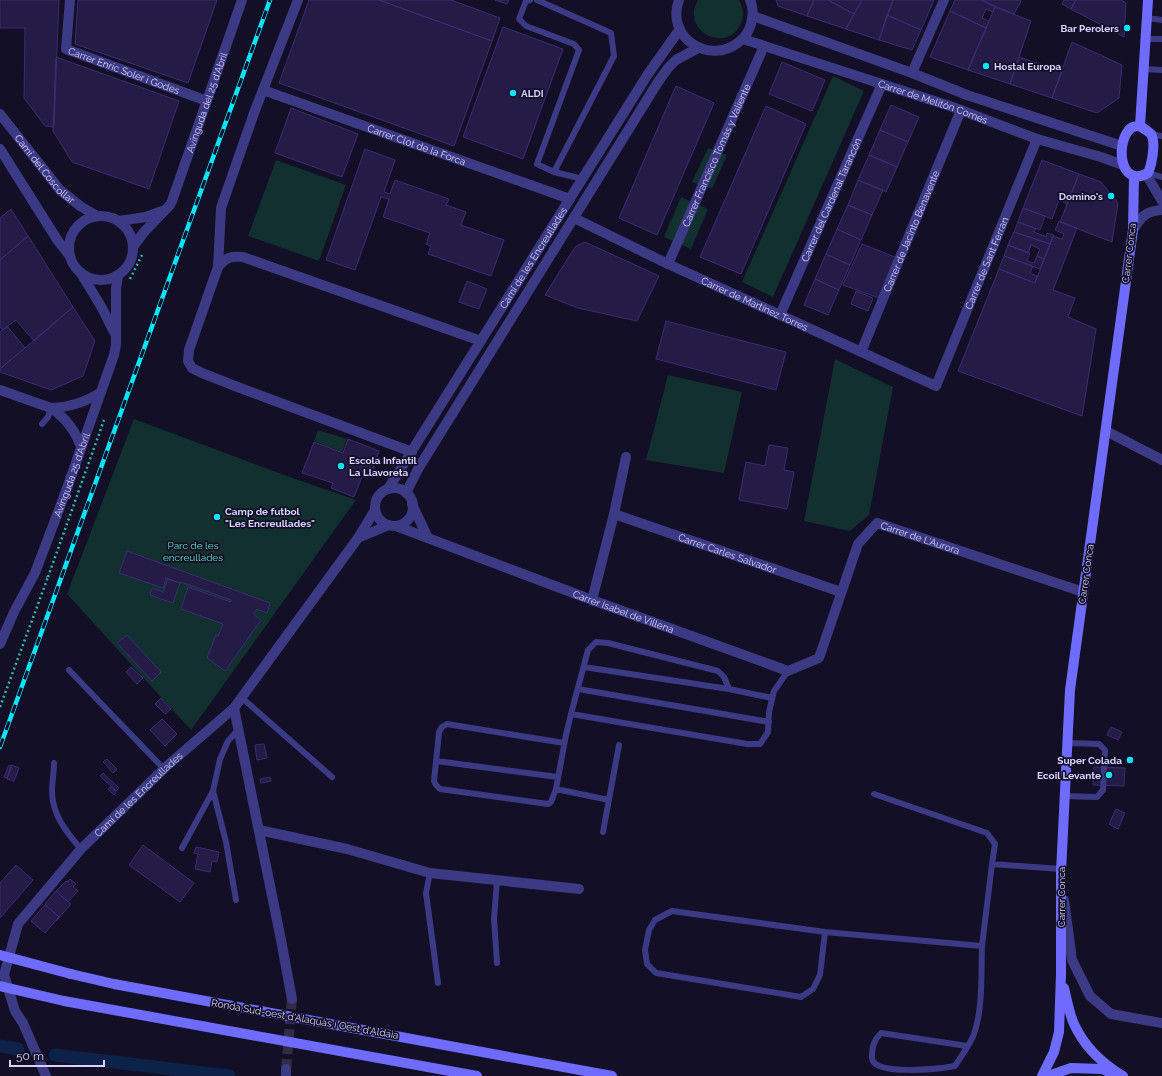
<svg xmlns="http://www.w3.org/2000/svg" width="1162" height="1076" viewBox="0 0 1162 1076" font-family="Raleway,sans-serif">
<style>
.green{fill:#12302f}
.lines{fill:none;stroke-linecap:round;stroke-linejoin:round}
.canal{stroke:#0c2248;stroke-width:13}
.building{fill:#241b47;stroke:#3b2d73}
.street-tunnel{stroke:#312d47;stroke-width:10;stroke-dasharray:10 5;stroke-linecap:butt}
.path{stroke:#2fb8b0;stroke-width:2.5;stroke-dasharray:2 3;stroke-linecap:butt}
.lane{stroke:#3d3a85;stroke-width:6}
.street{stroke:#3d3a85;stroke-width:10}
.secondary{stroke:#6f6bff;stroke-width:10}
.rail-casing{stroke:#00e5ff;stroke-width:4.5}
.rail{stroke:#130f26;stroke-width:3;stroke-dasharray:9;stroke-linecap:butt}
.secondary-bridge{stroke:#6f6bff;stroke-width:10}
.poi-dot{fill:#00e5ff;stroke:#130f26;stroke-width:1.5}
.labels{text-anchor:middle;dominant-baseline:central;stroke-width:3.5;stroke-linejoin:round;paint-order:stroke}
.poi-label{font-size:10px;font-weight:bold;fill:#d9d4ff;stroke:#130f26;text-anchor:end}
.street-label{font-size:10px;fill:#d9d4ff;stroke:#130f26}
.park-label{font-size:10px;fill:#5fe0c0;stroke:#130f26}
</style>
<rect width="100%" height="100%" fill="#130f26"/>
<path class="green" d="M698,0H739C743,6 744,14 742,21C730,56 679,32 698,0Z
M833,76L864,91L773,297L742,282Z
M708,148L727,155L712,189L692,182Z
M276,160L346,185L319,261L248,236Z
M681,197L708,209L691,249L664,237Z
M835,359L893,387L869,515L850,531L804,521Z
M668,375L742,392L724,473L646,460Z
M134,419L298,480L356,500L191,730L67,594Z
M318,430L347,439L342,452L314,441Z"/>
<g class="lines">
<path class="canal" d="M0,1046L18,1049
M55,1055L229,1076"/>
</g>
<path class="building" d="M0,0H59L54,127L45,126L24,98L25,28H0Z
M78,0H217L188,83L75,44Z
M309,0H379L492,41L454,146L279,83Z
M379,0H451L500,18L492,41Z
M495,0H509L507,4Z
M776,0H814L807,16L778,6Z
M814,0H828L854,14L846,29L807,16Z
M828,0H862L854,14Z
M862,0H893L879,40L846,29Z
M893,0H934L921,30L887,15Z
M955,0H981L995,7L993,12L986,9L982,18L989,21L986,28L950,11Z
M981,0H1019L1021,1L1014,14Z
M1064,0H1076L1071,9L1062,4Z
M1076,0H1121L1126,3L1124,37L1071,9Z
M995,7L1031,21L1010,84L968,70Z
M950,11L986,28L968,70L930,57Z
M887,15L921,30L912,50L879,40Z
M503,27L563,49L523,159L463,137Z
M1072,42L1122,65L1119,98L1097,113L1052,98Z
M56,57L179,101L149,189L72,162L53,131Z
M1019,57L1062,71L1052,98L1010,84Z
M782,62L825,80L812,111L769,94Z
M676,86L714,103L657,235L619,218Z
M891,105L919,117L908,142L880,130Z
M766,106L806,124L741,274L700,257Z
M291,108L358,134L342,177L275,153Z
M880,130L908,142L897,167L869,155Z
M365,149L395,160L384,192L390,194L395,180L449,199L446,205L466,212L461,225L504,240L491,276L428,254L431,246L426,244L430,233L383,217L389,199L381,197L355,270L326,260Z
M869,155L897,167L886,192L858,180Z
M1042,160L1079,174L1067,204L1059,200L1052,219L1023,208Z
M1079,174L1101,182L1118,203L1112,242L1060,222Z
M858,180L883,190L872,215L848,205Z
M848,205L872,215L861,240L837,229Z
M1023,208L1045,216L1040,230L1018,222Z
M11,209L28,236L0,260V218Z
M1059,221L1077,228L1053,290L1075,298L1068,317L1096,329L1082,416L958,371L999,269L1035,283L1053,236L1062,239L1064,234L1055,230Z
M1018,222L1036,229L1034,232L1046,237L1047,233L1054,235L1050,244L1014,232Z
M837,229L861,240L850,265L826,254Z
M1014,232L1050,244L1044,259L1037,256L1040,249L1031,245L1028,253L1008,245Z
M28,236L73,307L34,341L16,320L3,330L0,327V260Z
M585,242L659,276L637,321L578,308L545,295L575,247Z
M862,244L895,257L879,298L843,285Z
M1008,245L1030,253L1027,260L1030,262L1034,263L1037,256L1044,259L1040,269L1004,256Z
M826,254L850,265L839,290L815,279Z
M1004,256L1033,266L1030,273L1037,276L1035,283L999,269Z
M815,279L839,290L828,315L804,305Z
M467,281L487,289L479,309L459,302Z
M856,291L873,298L868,311L851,304Z
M73,307L95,341L83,376L51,390L0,372V369Z
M666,321L786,352L776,390L656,359Z
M7,326L25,348L0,369V332Z
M348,439L379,451L371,475L366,478L362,477L354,497L331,488L333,483L302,473L314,442L343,453Z
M769,445L788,448L784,470L794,472L787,509L739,500L746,462L765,466Z
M127,551L270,603L267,613L257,609L253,614L261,620L225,671L207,658L216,635L218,636L223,624L181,609L188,587L231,602V600L181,582L180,583L166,578L163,588L119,573Z
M168,579L180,583L173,603L150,595L152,588L163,592Z
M127,635L161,672L152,681L117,643Z
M131,667L143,678L137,684L126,672Z
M161,698L171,709L165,714L155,704Z
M162,719L177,734L165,746L150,730Z
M1111,727L1122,732L1118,740L1107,735Z
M264,744L267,758L257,760L255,745Z
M107,759L117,769L113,773L103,762Z
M9,765L11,766L7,778L4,777Z
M12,765L19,768L14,781L7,779Z
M1094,767L1125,768L1124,786L1093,785Z
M103,773L119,788L116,791L100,776Z
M270,777L271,781L261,783L260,779Z
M111,787L116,792L114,795L108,789Z
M1116,809L1125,813L1118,829L1109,824Z
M143,845L194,883L180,902L129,865Z
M196,847L219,852L217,862L212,861L210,872L195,869L198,854L194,853Z
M16,865L33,880L0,918V883Z
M70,879L76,884L73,887L78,891L68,902L56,891L66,881L67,882Z
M56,891L71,904L56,921L59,917L45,904Z
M45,905L59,917L45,933L31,921Z"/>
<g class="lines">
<path class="street-tunnel" d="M286,1069L292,999"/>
<path class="path" d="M130,279L142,255
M48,577L104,420
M0,707L48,577H46"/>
<path class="lane" d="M530,0L526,1L519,19L526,26L574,44L579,50L537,164L554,172L583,179
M537,0L611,33L614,56L554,172
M1147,18L1162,20
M1145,39H1162
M1143,69L1162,70
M1150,134L1162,136
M1148,173L1162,177
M42,424L48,417L51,408
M584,667L729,689L772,698
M69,670L164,769
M578,689L769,722
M241,697L332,777
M571,714L588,650L596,642L608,643L718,671L724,677L729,689
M564,743L447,724L442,727L439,732L434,781L436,785L440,789L548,804L551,802L556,789L566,735L571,714L747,744H760L768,732L769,712L774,691L788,671
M436,761L558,777
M54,763C54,772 52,782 52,791C52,814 66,832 81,849
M556,789L609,800
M874,794L987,833L995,844L992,864
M1065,796L1097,797L1103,790L1105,750L1099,744L1067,743
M603,832L619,745
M182,848L213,791
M430,873L426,893L438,983
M497,880L494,919L497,963
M236,900L226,842L213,791L220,759L228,741L238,730
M825,932L820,975L813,989L801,997L656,973L647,964L645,950L649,930L655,920L672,911L825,932L982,946L992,864L1061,869
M967,1046L881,1033C873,1041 872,1048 872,1058C873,1076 939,1069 955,1066C961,1056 970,1045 974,1034C983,1009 981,973 982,946"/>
<g class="street">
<path id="s1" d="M70,0L66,49L207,101"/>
<path d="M679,0C665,37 709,66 739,42C744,38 749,31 751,24C753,16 754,8 750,0"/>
<path d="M753,16L912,73L967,95L1122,146"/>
<path id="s2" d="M743,39L950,106L1037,139L1101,157L1123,165"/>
<path d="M912,73L944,0"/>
<path id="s3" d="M263,90L570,199"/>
<path id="s4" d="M0,114L60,190L80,206L97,216"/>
<path d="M0,149L58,241L69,255"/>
<path d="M1146,174L1162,201"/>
<circle cx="101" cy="248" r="32"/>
<path id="s5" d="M574,218L668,264L936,386L1037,139"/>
<path d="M119,221L146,217L162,211"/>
<path d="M1133,230C1141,217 1145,211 1162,210"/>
<path id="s6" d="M133,247L144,232L170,205L172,201L242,0"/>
<path id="s7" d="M668,264L764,46"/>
<path d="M218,267L221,208L254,113L298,0"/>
<path d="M82,275L102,308L114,332"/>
<path id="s8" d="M780,315L882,84"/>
<path id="s9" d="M861,352L961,110"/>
<path d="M0,390L51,408C66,418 75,430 81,447"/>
<path d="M51,408C70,407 85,403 101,392"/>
<path d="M1106,431L1162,460"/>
<path d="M412,452L235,386L202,373L192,368L188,361L189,350L218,267C227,257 230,256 243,257L481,341"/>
<circle cx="394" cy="507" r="19"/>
<path id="s10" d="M388,489L648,74L680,29"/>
<path d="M406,493L418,469L658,82L668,68L676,60L698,48"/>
<path d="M412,504L428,538"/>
<path id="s11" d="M614,514L841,592"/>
<path id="s12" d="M396,526L592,600L788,671L819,658L858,544L877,523L1083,592"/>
<path d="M358,538L389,525"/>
<path d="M592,600L614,514L626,457"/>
<path id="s13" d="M0,644L14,612L35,573L66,491L114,355L116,345V288L118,276"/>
<path d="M234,708L281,940L292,999"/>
<path d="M259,830L347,849L430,873L579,889"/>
<path d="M1064,900L1072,960L1090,996L1111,1014L1162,1023"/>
<path id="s14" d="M46,1076L23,1023L15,1011L4,975L18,924L81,849L168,765L234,708L358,538L375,510"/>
<path d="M286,1076V1069"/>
</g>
<path class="secondary" d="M1140,126C1143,128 1148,131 1151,134C1156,142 1152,164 1148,173C1119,189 1115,141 1131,128C1134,126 1137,126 1140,126Z
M1140,126L1148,0
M71,974L114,984L612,1076
M1064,988C1067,1000 1069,1013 1074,1024C1084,1046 1103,1064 1123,1076
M64,1001L477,1076
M1042,1076L1054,1052L1059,1032L1061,974V872L1070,690L1133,230L1134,176
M1048,1076L1071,1068L1102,1069L1113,1074"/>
<defs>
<path id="rail" d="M0,747L270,0"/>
</defs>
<use href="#rail" class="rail-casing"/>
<use href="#rail" class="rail"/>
<path class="secondary-bridge" d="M0,955L71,974
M0,986L64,1001"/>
</g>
<g class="poi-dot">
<circle cx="1127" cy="28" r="4"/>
<circle cx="986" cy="66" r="4"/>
<circle cx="513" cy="93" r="4"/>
<circle cx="1111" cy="196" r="4"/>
<circle cx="341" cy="466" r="4"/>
<circle cx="217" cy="517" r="4"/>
<circle cx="1130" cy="760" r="4"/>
<circle cx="1109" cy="775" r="4"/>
</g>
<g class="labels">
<g class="poi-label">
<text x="1119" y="28">Bar Perolers</text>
<text x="994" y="66" text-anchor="start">Hostal Europa</text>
<text x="521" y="93" text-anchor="start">ALDI</text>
<text x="1103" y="196">Domino's</text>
<text x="349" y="460" text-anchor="start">Escola Infantil<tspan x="349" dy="12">La Llavoreta</tspan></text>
<text x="225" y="511" text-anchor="start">Camp de futbol<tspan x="225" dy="12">"Les Encreullades"</tspan></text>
<text x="1122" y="760">Super Colada</text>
<text x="1101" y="775">Ecoil Levante</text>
</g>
<g class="street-label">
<text stroke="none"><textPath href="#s1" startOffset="111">Carrer Enric Soler i Godes</textPath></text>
<text stroke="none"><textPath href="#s2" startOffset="200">Carrer de Melitón Comes</textPath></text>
<text stroke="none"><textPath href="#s6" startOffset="165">Avinguda del 25 d'Abril</textPath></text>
<text stroke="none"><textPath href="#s3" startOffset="163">Carrer Clot de la Forca</textPath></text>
<text stroke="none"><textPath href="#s7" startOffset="119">Carrer Francisco Tomás y Valiente</textPath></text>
<text stroke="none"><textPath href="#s4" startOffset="71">Camí del Coscollar</textPath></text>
<text stroke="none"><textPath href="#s8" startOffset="126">Carrer del Cardenal Tarancón</textPath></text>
<text stroke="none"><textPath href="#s9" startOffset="131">Carrer de Jacinto Benavente</textPath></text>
<text transform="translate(1129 253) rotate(-83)">Carrer Conca</text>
<text stroke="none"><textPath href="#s10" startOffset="273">Camí de les Encreullades</textPath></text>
<text stroke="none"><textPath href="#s5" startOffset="532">Carrer de Sant Ferran</textPath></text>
<text stroke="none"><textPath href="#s5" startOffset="200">Carrer de Martínez Torres</textPath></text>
<text stroke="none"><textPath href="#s13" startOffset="184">Avinguda 25 d'Abril</textPath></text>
<text stroke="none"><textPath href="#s12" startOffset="646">Carrer de L'Aurora</textPath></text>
<text stroke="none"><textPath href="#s11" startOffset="120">Carrer Carles Salvador</textPath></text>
<text transform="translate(1086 574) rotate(-82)">Carrer Conca</text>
<text stroke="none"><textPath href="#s12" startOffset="243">Carrer Isabel de Villena</textPath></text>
<text stroke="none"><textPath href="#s14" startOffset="340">Camí de les Encreullades</textPath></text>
<text transform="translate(1061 897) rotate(-90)">Carrer Conca</text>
<text transform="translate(305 1019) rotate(10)">Ronda Sud-oest d'Alaquàs i Oest d'Aldaia</text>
</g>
<g class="park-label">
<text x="193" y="545">Parc de les<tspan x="193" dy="12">encreullades</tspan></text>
</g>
</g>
<path d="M10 1060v6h94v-6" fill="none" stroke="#d9d4ff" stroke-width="2"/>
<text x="16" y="1060" font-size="12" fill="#d9d4ff" stroke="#130f26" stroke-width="3" paint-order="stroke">50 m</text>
</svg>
